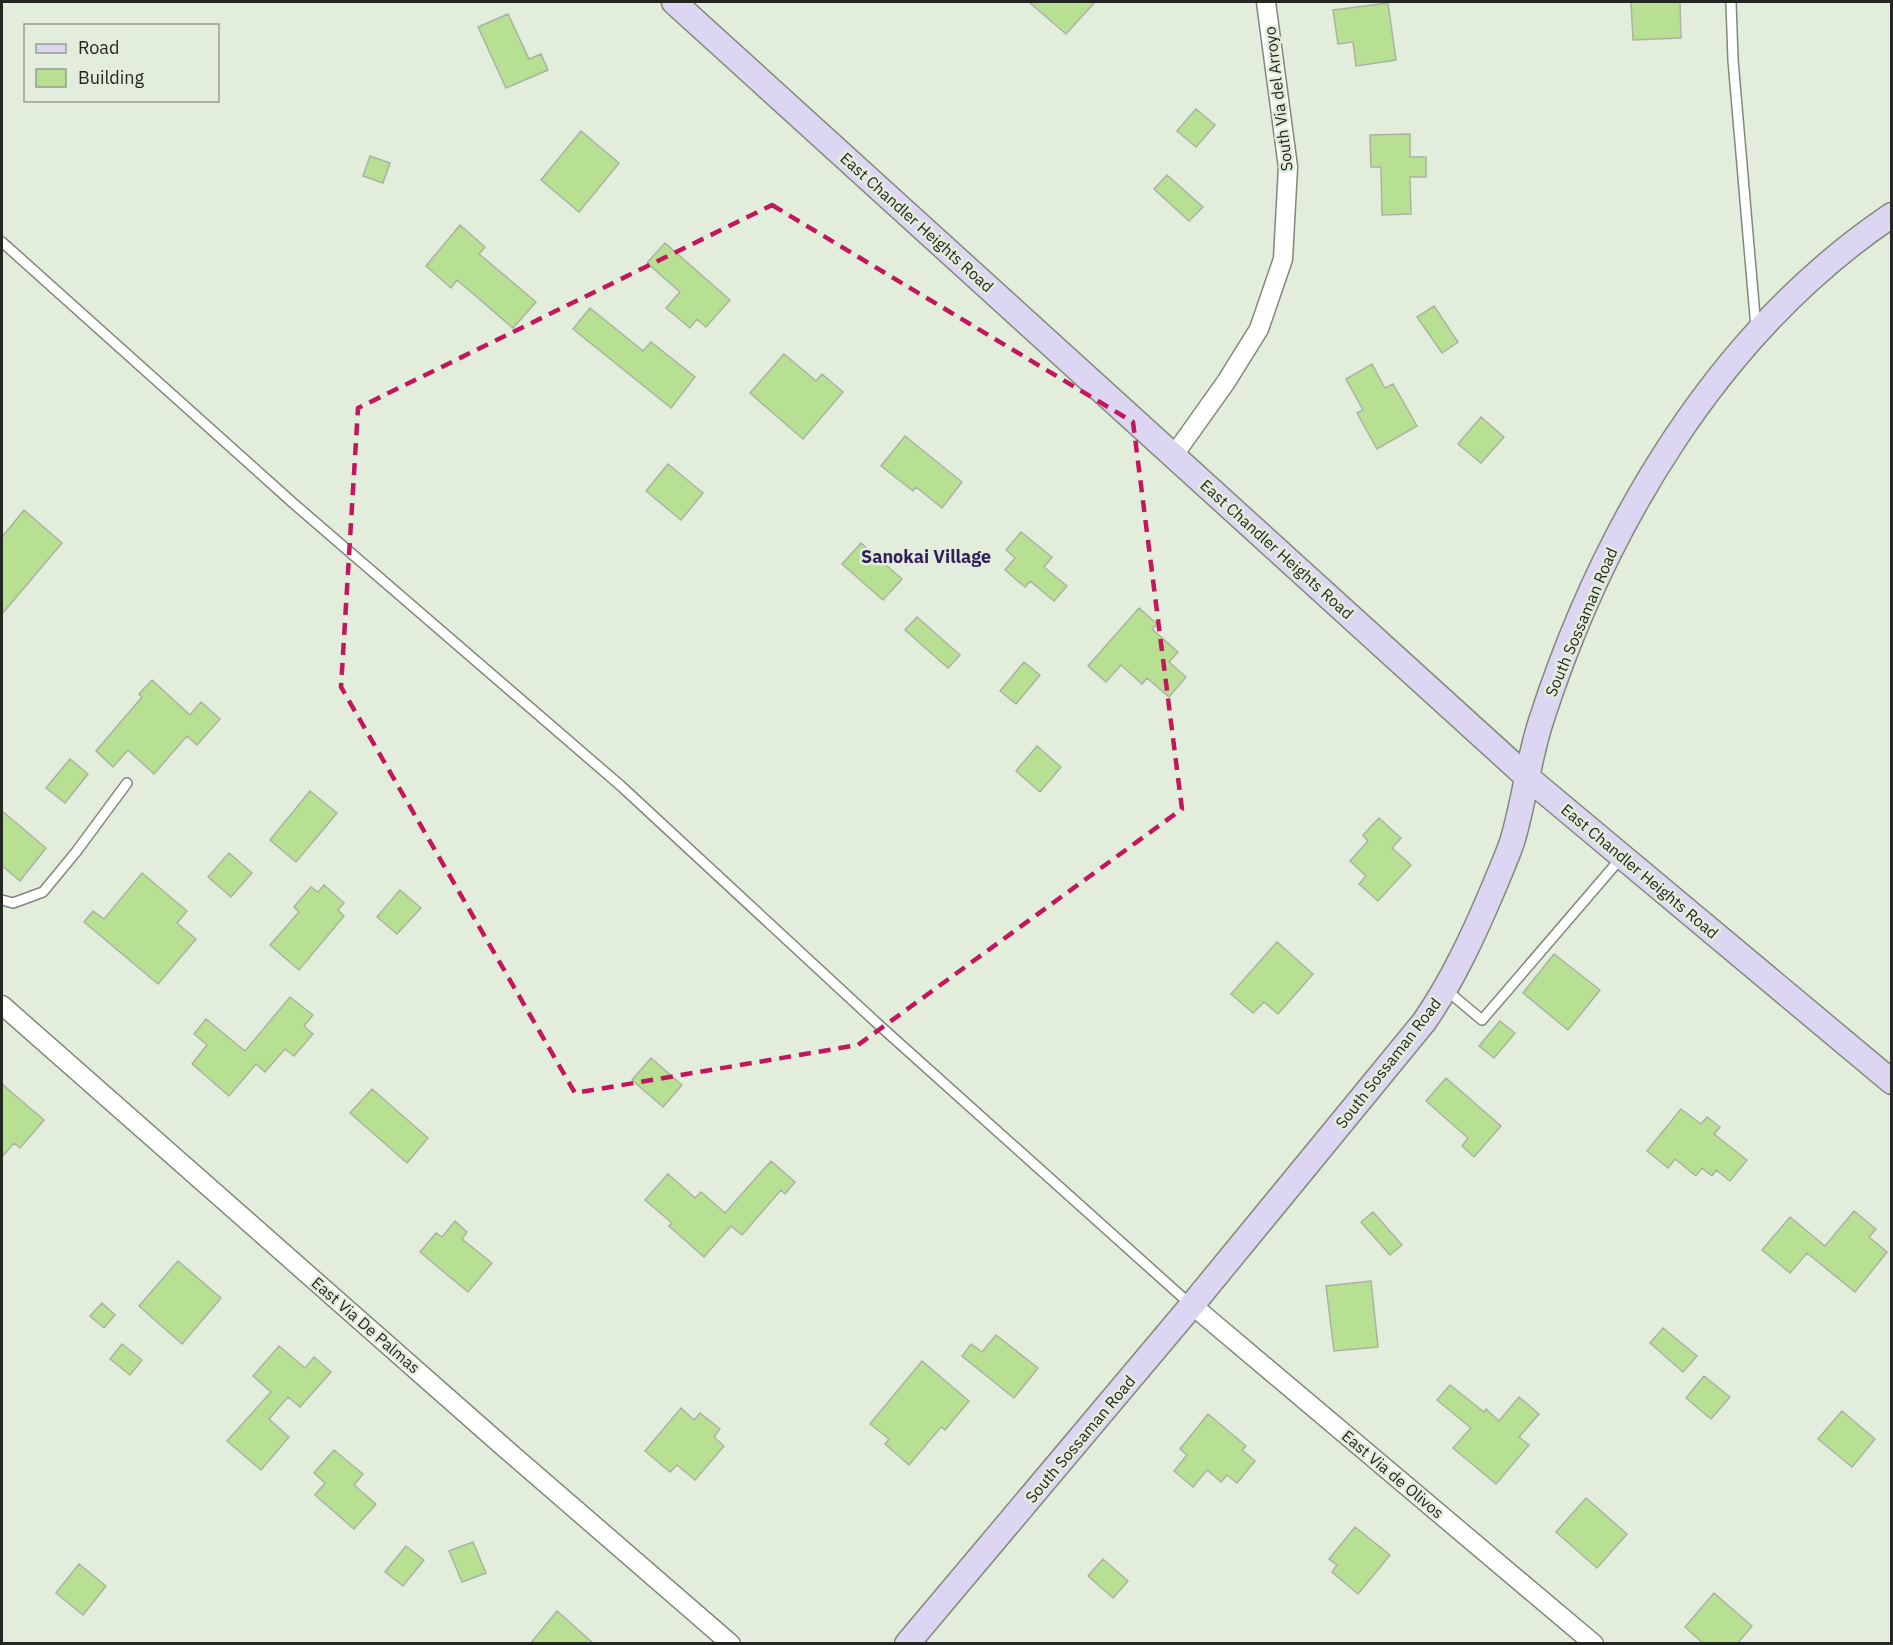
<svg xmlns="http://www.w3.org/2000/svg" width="1893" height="1645" viewBox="0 0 1893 1645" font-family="'IBM Plex Sans',sans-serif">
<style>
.building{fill:#b7e092;stroke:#aab3a2;stroke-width:1.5}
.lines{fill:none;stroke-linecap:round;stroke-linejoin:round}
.service-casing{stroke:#808979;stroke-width:12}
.minor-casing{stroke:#808979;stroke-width:21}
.secondary-casing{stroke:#808979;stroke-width:27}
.service{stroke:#fff;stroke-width:9}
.minor{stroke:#fff;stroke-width:18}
.secondary{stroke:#ddd6f2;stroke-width:24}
.marked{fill:none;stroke:#c2185b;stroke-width:4.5;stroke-dasharray:12 8;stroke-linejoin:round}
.labels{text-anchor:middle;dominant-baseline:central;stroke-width:5;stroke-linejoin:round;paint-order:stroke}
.street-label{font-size:16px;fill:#242721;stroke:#e3eddc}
.neighbourhood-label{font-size:18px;font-weight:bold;fill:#311f59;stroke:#e3eddc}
</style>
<rect width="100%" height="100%" fill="#e3eddc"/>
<path class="building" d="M1029,2H1095L1066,34Z
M1631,2H1680L1681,38L1633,40Z
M1388,3L1396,60L1356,66L1353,42L1338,44L1333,10Z
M508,14L529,59L541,54L548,70L506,88L478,27Z
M1196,109L1215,125L1196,147L1177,131Z
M581,131L619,163L579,212L541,180Z
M1410,134V157H1426V177H1410L1411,214L1382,215L1381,167H1371L1370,135Z
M370,156L390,163L383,183L363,176Z
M1167,175L1203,207L1189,221L1154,189Z
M460,225L485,247L479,254L536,302L513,328L457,280L451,288L426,266Z
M665,243L730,300L706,327L697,319L690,328L666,308L680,292L647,263Z
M1434,306L1458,342L1442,353L1417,317Z
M590,308L643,351L651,342L695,377L671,408L573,329Z
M784,354L816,381L822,374L843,392L803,439L750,393Z
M1372,364L1385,388L1393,384L1417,426L1377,449L1357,413L1363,410L1346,379Z
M1481,417L1504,437L1481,463L1458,444Z
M905,436L962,482L942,508L916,487L913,491L881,466Z
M668,464L703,493L681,520L646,491Z
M24,510L62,543L2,614V537Z
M1021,532L1052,557L1044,567L1067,586L1054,601L1030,581L1025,587L1005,570L1015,558L1006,550Z
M861,543L902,579L883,600L842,564Z
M1139,608L1157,624L1152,629L1178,652L1169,662L1186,677L1169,697L1147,678L1142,684L1121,665L1106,682L1088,666Z
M917,617L960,655L948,668L905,630Z
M1024,662L1040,675L1016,704L1000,691Z
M152,680L190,715L201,702L220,719L197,745L187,736L154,774L128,750L113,767L96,751L142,697L139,694Z
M1037,746L1061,767L1040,792L1016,771Z
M70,759L88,774L65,803L46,788Z
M310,791L337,813L296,862L270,840Z
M2,811L46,848L20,881L2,866Z
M1379,818L1401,838L1392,848L1411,865L1378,901L1359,884L1366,876L1350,861L1368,841L1363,835Z
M229,853L252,873L231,897L208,877Z
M142,873L187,911L177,923L196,939L158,984L84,922L93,911L104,919Z
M324,885L344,903L338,910L344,916L299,970L270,945L299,912L294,907L311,887L318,892Z
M400,890L421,908L397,934L377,917Z
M1277,942L1313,974L1278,1014L1264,1002L1253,1013L1231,994Z
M1554,954L1600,990L1568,1030L1523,993Z
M290,997L313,1015L304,1026L313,1034L294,1056L285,1049L265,1072L256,1064L229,1096L192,1064L207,1045L194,1034L206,1019L245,1051Z
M1500,1021L1515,1033L1494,1058L1479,1046Z
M651,1058L682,1085L663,1107L632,1080Z
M1446,1078L1501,1126L1474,1157L1462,1146L1468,1138L1426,1101Z
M2,1084L44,1120L20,1148L14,1143L2,1157Z
M372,1089L428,1138L407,1163L350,1113Z
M1681,1109L1701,1124L1707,1117L1720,1127L1714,1134L1747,1160L1730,1181L1716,1170L1712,1176L1702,1168L1696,1176L1675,1159L1668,1168L1647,1151Z
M771,1161L795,1182L785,1194L781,1190L742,1235L731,1226L704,1257L669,1226L672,1223L645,1200L668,1174L695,1198L701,1192L725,1213Z
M1854,1211L1876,1229L1869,1237L1887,1252L1855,1292L1807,1253L1790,1273L1762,1250L1790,1217L1825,1246Z
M1373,1212L1402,1245L1390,1255L1361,1222Z
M455,1221L467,1232L462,1239L492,1263L468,1292L420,1252L436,1233L442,1237Z
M178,1261L221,1298L182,1344L139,1306Z
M1371,1281L1378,1347L1334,1351L1326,1286Z
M102,1303L115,1315L104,1328L90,1316Z
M1663,1328L1697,1356L1683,1372L1650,1343Z
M996,1335L1038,1368L1014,1398L962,1356L971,1344L982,1352Z
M122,1344L142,1360L130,1375L110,1359Z
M279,1346L305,1368L314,1357L331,1372L300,1407L288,1397L269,1419L289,1437L261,1470L227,1441L271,1392L253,1376Z
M922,1361L969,1401L945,1430L941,1427L909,1465L885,1444L889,1439L870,1424Z
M1704,1376L1730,1397L1711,1419L1686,1398Z
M1450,1385L1484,1412L1486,1409L1499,1421L1519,1397L1539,1414L1519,1437L1529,1445L1496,1484L1453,1448L1471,1428L1437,1400Z
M681,1408L694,1420L700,1413L720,1429L714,1437L724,1446L695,1480L677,1465L670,1472L645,1451Z
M1842,1411L1875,1439L1852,1467L1818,1439Z
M1208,1414L1246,1446L1242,1450L1255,1461L1237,1483L1227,1475L1221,1482L1207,1470L1193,1487L1174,1471L1187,1455L1180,1449Z
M334,1450L363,1474L354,1485L376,1504L354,1529L315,1495L325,1483L314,1473Z
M1586,1498L1627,1534L1597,1568L1556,1532Z
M1355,1527L1390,1555L1358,1594L1332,1572L1337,1565L1329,1559Z
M473,1542L486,1573L462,1582L449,1551Z
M406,1546L424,1560L403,1586L385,1572Z
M1103,1559L1128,1581L1113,1598L1088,1576Z
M79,1564L106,1586L83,1615L56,1593Z
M1714,1593L1752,1626L1737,1644H1704L1685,1627Z
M557,1611L594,1644H530Z"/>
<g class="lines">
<defs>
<path id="service" d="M1731,2L1733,60L1756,328
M2,242L293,503L621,786L879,1025L1190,1304
M2,900L13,903L43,892L76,852L127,783
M1445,989L1482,1020L1621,858"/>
<path id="minor" d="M1174,455L1226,382L1259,329L1283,259L1288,167L1266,2
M2,1005L499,1443L731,1644
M1192,1305L1594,1644"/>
<path id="secondary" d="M674,2L1527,777L1892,1082
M907,1644L1192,1305L1424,1022C1453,980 1474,934 1494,887C1500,872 1507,857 1512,842C1524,803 1528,761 1541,721C1604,526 1718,332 1892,215"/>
</defs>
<use href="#service" class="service-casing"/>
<use href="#minor" class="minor-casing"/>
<use href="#secondary" class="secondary-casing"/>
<use href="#service" class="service"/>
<use href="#minor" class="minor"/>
<use href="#secondary" class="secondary"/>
</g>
<path class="marked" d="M772,205L1133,422L1182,809L858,1045L575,1093L341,687L358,408Z"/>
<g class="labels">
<g class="street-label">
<text transform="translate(1278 99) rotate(-97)">South Via del Arroyo</text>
<text transform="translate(917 222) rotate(42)">East Chandler Heights Road</text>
<text transform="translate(1277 549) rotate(42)">East Chandler Heights Road</text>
<text transform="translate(1581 622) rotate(-67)">South Sossaman Road</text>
<text transform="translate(1640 871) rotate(40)">East Chandler Heights Road</text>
<text transform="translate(1388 1063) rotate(-52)">South Sossaman Road</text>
<text transform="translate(366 1325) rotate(41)">East Via De Palmas</text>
<text transform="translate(1080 1439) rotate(-50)">South Sossaman Road</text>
<text transform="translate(1393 1474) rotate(40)">East Via de Olivos</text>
</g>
<g class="neighbourhood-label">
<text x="926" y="556">Sanokai Village</text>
</g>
</g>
<rect width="1893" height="1645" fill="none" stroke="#242721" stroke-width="6"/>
<rect x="24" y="24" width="195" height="78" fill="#e3eddc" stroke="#979e91" stroke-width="1.5"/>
<rect x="36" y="44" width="30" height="9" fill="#ddd6f2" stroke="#979e91" stroke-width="1.5"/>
<text x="78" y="54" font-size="18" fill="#242721">Road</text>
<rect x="36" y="69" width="30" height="18" fill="#b7e092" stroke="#979e91" stroke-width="1.5"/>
<text x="78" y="84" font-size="18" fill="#242721">Building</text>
</svg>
